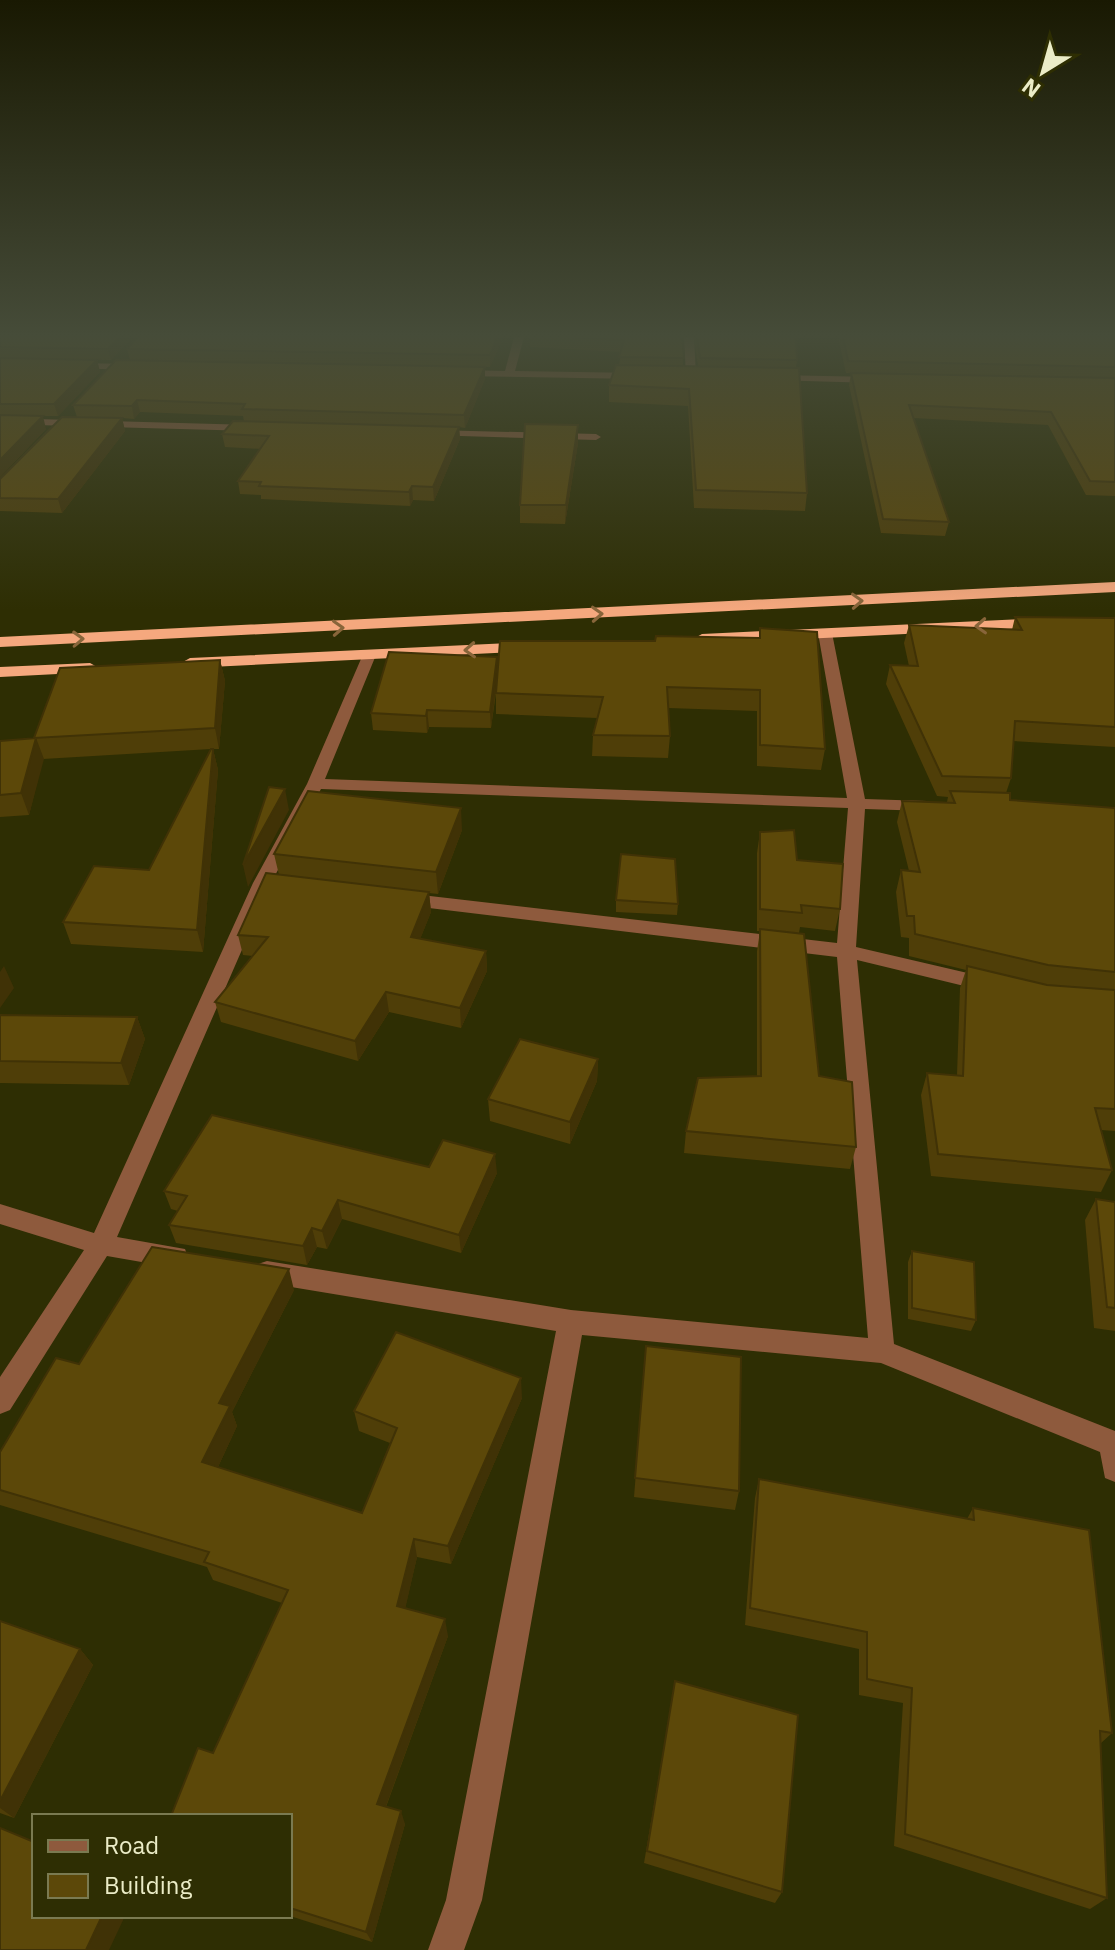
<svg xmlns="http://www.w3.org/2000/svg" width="1115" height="1950" viewBox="0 0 1115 1950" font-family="'IBM Plex Sans',sans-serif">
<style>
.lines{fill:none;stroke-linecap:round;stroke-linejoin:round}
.minor{fill:#8e5a3d;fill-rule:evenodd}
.highway{fill:#f5a87e;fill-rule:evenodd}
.wall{fill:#4f3e08}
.shaded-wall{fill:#403206}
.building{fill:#5c4809;stroke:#403206;stroke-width:2}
.oneway{stroke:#88653a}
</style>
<rect width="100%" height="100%" fill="#2e2e03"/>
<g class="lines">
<path class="minor" d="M514,337H524L515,371L639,373L644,376L639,379L459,376L454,373L459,370L505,371Z
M684,337H694L696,376L691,379L686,376Z
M71,363L135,364L140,367L135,370L68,368Z
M775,375L875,377L880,380L875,383L771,380Z
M0,418L252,425L257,428L252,431L0,424Z
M432,430L596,434L601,437L596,440L428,435L427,433Z
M825,629L832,633L865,799L927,801L936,806L927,811L865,809L856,947L989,978L999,985L989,992L857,960L894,1344L1115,1431V1482L1105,1478L1100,1452L881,1363L582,1335L482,1900L464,1950H428L446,1900L556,1331L267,1283L258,1280L255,1272L258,1264L267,1261L571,1310L868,1338L837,957L404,905L395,899L404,893L837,943L848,808L321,789L271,883L117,1237L185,1249L188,1257L185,1265L176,1268L107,1256L10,1410L0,1414V1377L84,1250L0,1224V1204L94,1233L253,883L307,784L364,652L376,655L325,779L847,798L818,633Z"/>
<path class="highway" d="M1115,582V592L0,647V637Z
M1045,618L1051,619V627L702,644L693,639L702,634Z
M529,642L538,647L535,651L190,668L181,663L190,658Z
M90,663L99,668L96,672L0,677V667Z"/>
</g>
<path class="wall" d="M0,337H132L111,360L0,358Z
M137,337H503L490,367L130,360L127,349Z
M530,337H682L683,366H698L694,337H796L797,360L796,368L807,493L805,511L694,508L688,406L609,402V385L619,365L621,352L530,347Z
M838,337H1115V496L1086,495L1048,425L913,418L949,522L945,536L881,533L849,385L851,373H867H846Z
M0,358L97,360L100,372L58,416H31L46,429L0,477Z
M485,367V379L465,428L459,427L460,439L434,501L413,500L410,506L261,499V495L240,494L238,481L261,449L225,447L222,434L244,421L243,416L140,412L134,419L122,418L125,431L62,513L0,511V479L77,417L73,405Z
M578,443L565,524L520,523V505Z
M1015,617L1115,618V747L1013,741L1011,778L1006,793L1010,800L1115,808V1131L1101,1130L1112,1170L1101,1192L931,1176L921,1095L927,1073L957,1075L960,988L966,970L909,956V938L901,937L896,892L901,870L909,871L897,822L902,801L947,802L948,797L937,796L886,684L890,665L909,666L904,643L909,625L1012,630Z
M760,628L825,749L821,770L757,766V711L668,708L670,736L668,758L592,756L593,735L597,718L496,714V693L491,728L429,727L427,733L373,730L371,713L497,657L498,668L655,641L759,638Z
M220,660L225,681L219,749H213L218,770L203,952L71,944L63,922L149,870L211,749L43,759L29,815L0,817V741L34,738Z
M462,830L438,894L429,893L431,912L420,939L486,951L487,971L461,1028L389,1012L358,1061L221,1022L215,1002L253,956L243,955L238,935L279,875L274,854Z
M760,832L797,860L840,909L835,931L800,927L799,933L819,1076L856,1147L850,1169L684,1153L686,1131L757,1076V951L760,931H757V853Z
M616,900L678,904L677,915L616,912Z
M0,1015L137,1017L145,1039L129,1085L0,1083Z
M598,1059L597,1081L570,1144L490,1121L488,1099Z
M429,1167L497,1173L461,1253L342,1219L327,1249L317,1247L307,1265L176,1243L169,1225L178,1211L171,1209L164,1191Z
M1096,1199L1115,1202V1331L1094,1328L1085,1220Z
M912,1251L976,1320L971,1331L908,1319V1262Z
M294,1290L232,1412L237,1426L218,1467L362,1513L390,1443L359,1431L354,1411L522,1398L451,1564L417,1557L405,1608L448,1636L386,1807L405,1824L372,1942L290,1916V1816L213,1753L282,1603L213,1580L207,1567L0,1505V1452L79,1364Z
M646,1346L739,1491L735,1510L634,1497Z
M759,1479L967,1519L973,1508L1112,1733L1100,1744L1107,1898L1090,1909L894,1846L903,1703L859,1695V1649L745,1625L755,1498Z
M0,1621L80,1649L93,1665L14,1818L0,1813Z
M675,1681L782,1892L775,1903L644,1863Z"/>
<path class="shaded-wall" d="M119,337H132L111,360L108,349Z
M497,337H503L490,367V355Z
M97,360L100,372L58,416L54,404Z
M485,367V379L465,428L464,415Z
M137,400L140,412L134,419L132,406Z
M43,416L46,429L0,477V460Z
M122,418L125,431L62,513L58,499Z
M578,425V443L565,524L566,505Z
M459,427L460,439L434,501L433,487Z
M412,486L413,500L410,506L409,492Z
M497,657L498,673L491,728L490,712Z
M220,660L225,681L219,749L215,728Z
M427,710L429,727L427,733L426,716Z
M36,738L44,759L29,815L21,793Z
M213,749L218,770L203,952L197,930Z
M285,789L289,810L248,887L243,865Z
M461,808L462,830L438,894L436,872Z
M429,892L431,912L413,957L411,937Z
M486,951L487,971L461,1028L460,1008Z
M4,966L14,988L0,1008V972Z
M386,992L389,1012L358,1061L355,1041Z
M137,1017L145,1039L129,1085L121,1063Z
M598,1059L597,1081L570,1144V1122Z
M495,1154L497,1173L461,1253L459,1235Z
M338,1200L342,1219L327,1249L322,1231Z
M312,1228L317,1247L307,1265L303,1246Z
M289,1269L294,1290L232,1412L237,1426L211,1482L202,1462L219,1403Z
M521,1378L522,1398L451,1564L448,1546Z
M414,1539L417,1557L402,1623L397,1606Z
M445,1619L448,1636L382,1817L377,1804Z
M80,1649L93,1665L14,1818L0,1808V1801Z
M401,1811L405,1824L372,1942L366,1932Z
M102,1916H125L109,1950H86Z"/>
<path class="building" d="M0,337H119L108,349L0,347Z
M137,337H497L490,355L127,349Z
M566,337H682L684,358L619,357L624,340Z
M697,337H796L797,360L700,358Z
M843,337H1115V367L848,361Z
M0,358L97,360L54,404H0Z
M116,360L485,367L464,415L242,409L245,404L137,400L132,406L73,405Z
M616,365L799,368L807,493L696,490L689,389L609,385Z
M851,373L1115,378V482L1090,481L1051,412L909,405L949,522L883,519Z
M0,415L43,416L0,460Z
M62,417L122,418L58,499L0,498V479Z
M233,421L459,427L433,487L412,486L409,492L259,486L261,482L238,481L269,436L222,434Z
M525,424L578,425L566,505H520Z
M1015,617L1115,618V727L1015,721L1011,778L942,776L890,665L918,666L909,625L1022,630Z
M760,628L817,632L825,749L760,745V690L667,687L670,736L593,735L603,697L496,693L500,641H655L656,636L760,638Z
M389,652L497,657L490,712L427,710L426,716L371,713Z
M220,660L215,728L34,738L60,668Z
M36,738L21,793L0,795V741Z
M211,749H213L197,930L63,922L94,866L149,870Z
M269,787L285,789L243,865Z
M308,791L461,808L436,872L274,854Z
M950,791L1010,793V800L1115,808V972L1048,965L915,934L914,916H907L901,870L920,872L902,801L955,803Z
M794,830L797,860L843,864L840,909L801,905L802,913L760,909V832Z
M621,854L675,859L678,904L616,900Z
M266,873L429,892L411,937L486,951L460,1008L386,992L355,1041L215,1002L268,937L238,935Z
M760,929L804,934L819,1076L852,1082L856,1147L686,1131L698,1078L761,1076Z
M967,966L1047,985L1115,990V1109L1095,1108L1112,1170L938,1154L927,1073L963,1076Z
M0,1015L137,1017L121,1063L0,1061Z
M520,1039L598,1059L570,1122L488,1099Z
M212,1115L429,1167L443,1140L495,1154L459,1235L338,1200L322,1231L312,1228L303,1246L169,1225L187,1196L164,1191Z
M1096,1199L1115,1202V1308L1107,1307Z
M152,1247L289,1269L219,1403L230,1406L202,1462L362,1513L397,1428L354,1411L396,1332L521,1378L448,1546L414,1539L397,1606L445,1619L377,1804L401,1811L366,1932L290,1908V1816H171L198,1748L213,1753L288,1590L204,1562L209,1552L0,1490V1452L56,1358L79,1364Z
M912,1251L974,1262L976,1320L912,1308Z
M646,1346L741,1357L739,1491L635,1478Z
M759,1479L974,1520L973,1508L1089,1530L1112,1733L1100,1731L1107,1898L905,1834L912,1688L867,1679V1632L750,1608Z
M0,1621L80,1649L0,1801Z
M675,1681L798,1715L782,1892L647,1851Z
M0,1828L34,1842V1916H102L86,1950H0Z"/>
<defs><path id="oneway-chevron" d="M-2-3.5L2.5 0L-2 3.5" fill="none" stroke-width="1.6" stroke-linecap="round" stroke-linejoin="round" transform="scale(2)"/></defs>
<g class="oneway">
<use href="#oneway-chevron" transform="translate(857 601) rotate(-3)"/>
<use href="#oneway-chevron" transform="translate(597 614) rotate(-3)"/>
<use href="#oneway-chevron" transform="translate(981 626) rotate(177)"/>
<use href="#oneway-chevron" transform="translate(338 628) rotate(-3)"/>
<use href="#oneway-chevron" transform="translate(78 639) rotate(-2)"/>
<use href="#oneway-chevron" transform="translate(470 650) rotate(177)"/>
</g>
<linearGradient id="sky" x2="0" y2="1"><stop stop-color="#191902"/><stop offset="0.55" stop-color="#464c39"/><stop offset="1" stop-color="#464c39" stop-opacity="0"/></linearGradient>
<rect width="1115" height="610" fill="url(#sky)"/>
<rect x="32" y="1814" width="260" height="104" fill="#2e2e03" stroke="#7a7a51" stroke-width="2"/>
<rect x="48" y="1840" width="40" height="12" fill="#8e5a3d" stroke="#7a7a51" stroke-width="2"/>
<text x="104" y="1854" font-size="24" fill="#ebecc7">Road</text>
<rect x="48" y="1874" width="40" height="24" fill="#5c4809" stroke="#7a7a51" stroke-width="2"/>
<text x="104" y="1894" font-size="24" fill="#ebecc7">Building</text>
<g transform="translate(1043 72) rotate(217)" stroke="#2e2e03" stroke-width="6" paint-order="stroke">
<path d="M0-6L14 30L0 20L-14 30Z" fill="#ebecc7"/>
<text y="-12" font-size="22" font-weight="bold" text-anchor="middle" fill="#ebecc7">N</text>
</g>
</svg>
